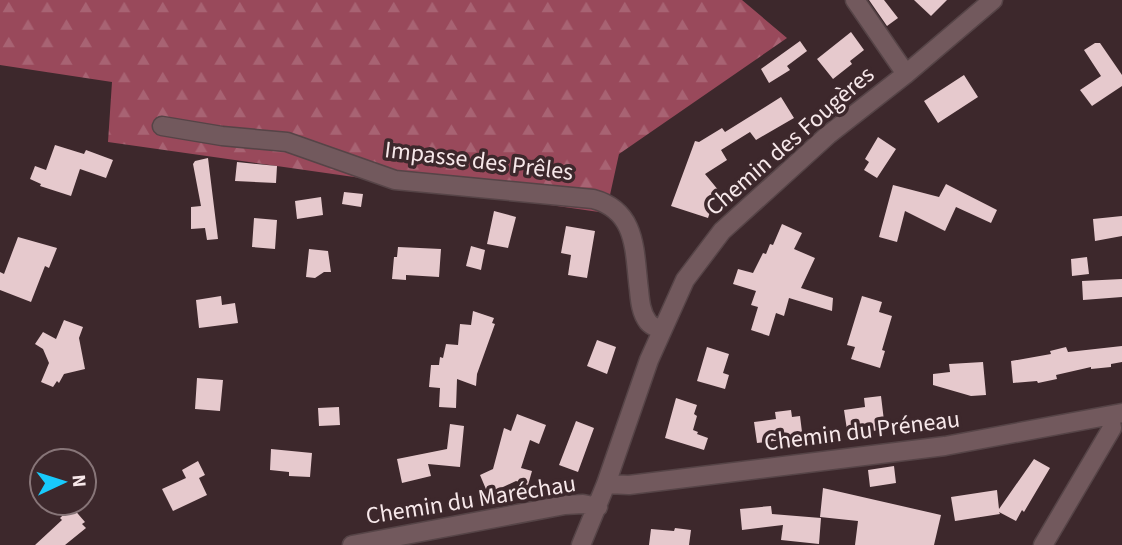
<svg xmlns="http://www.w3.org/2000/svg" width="1122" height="545" viewBox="0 0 1122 545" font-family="'Source Sans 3',sans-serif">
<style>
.forest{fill:url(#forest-firs)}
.building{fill:#e6c9cd}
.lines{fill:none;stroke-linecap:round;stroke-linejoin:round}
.minor-casing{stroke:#564447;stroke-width:21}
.minor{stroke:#72595d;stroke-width:18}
.labels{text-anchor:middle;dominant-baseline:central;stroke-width:7;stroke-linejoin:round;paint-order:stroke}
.street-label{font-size:24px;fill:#f7e8ea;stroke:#3d282c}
</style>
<defs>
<pattern id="forest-firs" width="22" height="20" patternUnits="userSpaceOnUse" patternTransform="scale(1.75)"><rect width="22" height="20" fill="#99495b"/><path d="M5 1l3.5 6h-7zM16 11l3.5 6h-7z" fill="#a86373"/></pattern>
</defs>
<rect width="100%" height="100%" fill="#3d282c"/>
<path class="forest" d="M0,0H742L787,38L619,154L606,213L108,142L112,82L0,65Z"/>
<path class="building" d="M869,0H884L898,18L887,26Z
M914,0H947L931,16Z
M851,32L864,50L850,61L852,64L833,79L817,59Z
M800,41L807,51L787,66L790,70L769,83L761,69Z
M1095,43H1100L1122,75V86L1092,106L1080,90L1101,76L1084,50Z
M964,75L978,97L938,123L924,101Z
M781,97L794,118L756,140L750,132L721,150L727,160L705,174L719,191L716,194L708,218L671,206L695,141L699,142L722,128L725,132Z
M878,137L896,149L877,178L864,170L869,162L865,159Z
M55,145L84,154L86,150L113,160L106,178L80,169L71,196L40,186L41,184L30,179L35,166L46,170Z
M208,158L218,239L207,240L205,228L191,229V207L201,206L193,164L195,161Z
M237,162L277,166L276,183L235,181Z
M946,184L997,210L991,223L956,207L945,231L905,211L897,242L879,237L893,185L939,197Z
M344,192L363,194L361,207L342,204Z
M321,197L323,215L297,219L295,201Z
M494,211L516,217L508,248L487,244Z
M1122,216V236L1095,241L1093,219Z
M254,218L277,220L275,249L252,247Z
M782,224L802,233L794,249L815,258L801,288L833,298L832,311L789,298L784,316L776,313L769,336L751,330L758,307L751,305L756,291L733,284L738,269L753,273L763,253L766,254L770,244L773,245Z
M566,226L595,231L587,278L568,275L571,255L561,253Z
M18,237L57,248L49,268L45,266L31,302L0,290V272L4,274Z
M471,246L485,250L481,270L466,266Z
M398,247L441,249L439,277L406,275V280L392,279L394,257H397Z
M309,249L328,251L331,272H324L315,278L306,277Z
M1087,257L1089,274L1072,276L1071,259Z
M1122,279V297L1083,300L1082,281Z
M221,296L222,305L235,303L238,323L199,328L196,300Z
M862,296L882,302L879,312L892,316L882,350L885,351L880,368L851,359L855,347L847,345Z
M473,311L494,318L492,323L495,324L477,374L476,386L457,379L456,408L439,407L440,388L429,387L431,365H439L440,357L443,358L446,344L458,345L460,324L471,325Z
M64,320L83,327L79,338L85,369L64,374L59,383L57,381L53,387L41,382L49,363L43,349L35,344L43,332L56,339Z
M597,340L616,347L607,374L587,366Z
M1122,346V362L1111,364V367L1091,369V367L1056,375L1057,379L1038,383L1037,381L1013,383L1011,361L1051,354L1050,351L1066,347L1068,352Z
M707,347L729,354L723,373L729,375L725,389L697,381Z
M983,362L986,395L971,396L933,385V374L950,372L949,364Z
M197,378L223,380L220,411L195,409Z
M881,396L885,429L867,432V427L847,430L844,410L865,407L864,398Z
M676,398L697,405L694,414L697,416L693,430L698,432L697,434L708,438L704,450L665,438Z
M339,407L340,425L319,426L318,408Z
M791,410L792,417L800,416L803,440L789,441V439L757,443L754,422L776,419L775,412Z
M517,414L546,425L539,444L530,440L521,468L532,471L528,485L516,481L488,494L480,475L493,469L504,428L511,431Z
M576,421L594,428L578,472L559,465Z
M450,424L464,426L460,467L428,464L431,476L402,483L397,459L447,449Z
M271,449L312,453L310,477L289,476V472L270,470Z
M1034,459L1050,468L1024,512L1022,510L1016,521L999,512L1000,514L955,521L951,497L997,490L999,509Z
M198,461L205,475L199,478L207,495L173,511L162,489L186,478L182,470Z
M894,466L896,483L870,487L868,470Z
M823,488L941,515L934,545H855L858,521L820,517Z
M771,506L772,514L821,518L819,544L781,540L783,525L742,530L740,509Z
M72,507L85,522L82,524L86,528L65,545H35L62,520L60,518Z
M675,528L691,530L689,545H649L651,529L674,531Z"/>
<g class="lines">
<defs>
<path id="minor" d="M855,0L906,74
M162,126L222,136L287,142L395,180L593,199C638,211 634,252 639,290C640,301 641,313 648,322C651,326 657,328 662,330
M606,484L629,485L945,446L1122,413
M352,545L565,505L583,504L598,507
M581,545L606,484L649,360L685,280L722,231L828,135L906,74L993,0
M1043,545L1112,428L1110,416"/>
</defs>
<use href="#minor" class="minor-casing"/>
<use href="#minor" class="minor"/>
</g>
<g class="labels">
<g class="street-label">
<text transform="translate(790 141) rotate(-41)">Chemin des Fougères</text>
<text transform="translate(479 161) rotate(7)">Impasse des Prêles</text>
<text transform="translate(862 431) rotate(-7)">Chemin du Préneau</text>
<text transform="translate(471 500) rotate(-9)">Chemin du Maréchau</text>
</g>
</g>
<g transform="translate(63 482) rotate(86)"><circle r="33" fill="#3d282c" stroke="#877578" stroke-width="2"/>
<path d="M0-5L12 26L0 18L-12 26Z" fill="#18cafc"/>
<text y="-10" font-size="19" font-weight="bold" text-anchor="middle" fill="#f7e8ea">N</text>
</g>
</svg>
